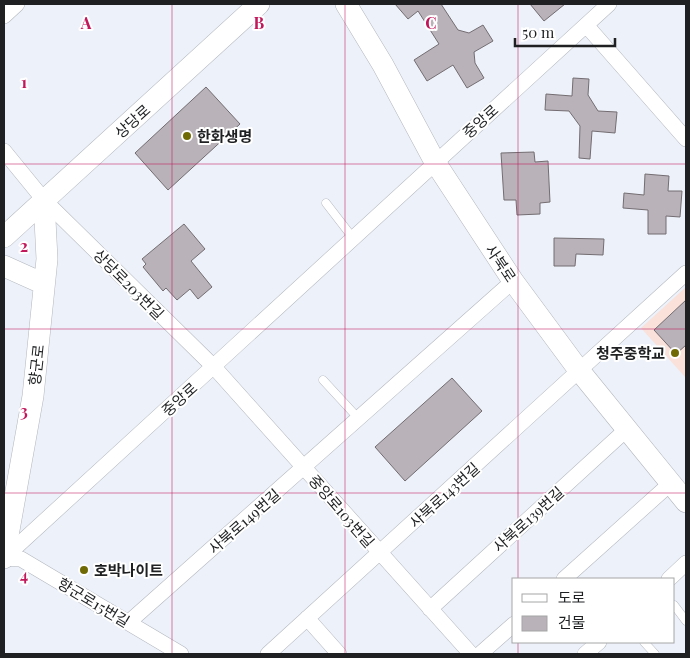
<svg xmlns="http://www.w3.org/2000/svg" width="690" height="658" viewBox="0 0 690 658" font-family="'Playfair Display','Noto Sans KR',serif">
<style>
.education{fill:#fae1d9}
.building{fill:#b9b2b8;stroke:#736d72}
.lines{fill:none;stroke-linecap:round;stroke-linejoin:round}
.lane-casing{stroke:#b2b6be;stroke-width:9}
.street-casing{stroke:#b2b6be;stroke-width:16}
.secondary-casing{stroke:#b2b6be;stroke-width:22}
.lane{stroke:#fff;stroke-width:8}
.street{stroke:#fff;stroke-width:15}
.secondary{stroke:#fff;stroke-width:21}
.grid{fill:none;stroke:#c2185b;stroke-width:1;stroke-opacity:0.55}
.poi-dot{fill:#706a04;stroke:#fff;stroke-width:2}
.labels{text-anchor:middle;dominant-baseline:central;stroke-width:4;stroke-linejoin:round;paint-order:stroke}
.street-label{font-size:15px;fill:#1e2022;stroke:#fff}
.poi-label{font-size:15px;font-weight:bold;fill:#1e2022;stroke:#fff;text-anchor:start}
.grid-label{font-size:16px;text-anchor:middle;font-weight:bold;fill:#c2185b;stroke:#fff;stroke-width:4;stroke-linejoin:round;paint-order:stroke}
</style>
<rect width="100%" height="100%" fill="#edf1f9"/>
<path class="education" d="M686,287V378L641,328Z"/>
<path class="building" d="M395,4H441L458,30L469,33L483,25L493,41L474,52L475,63L484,78L467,88L453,65L427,81L414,60L439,44L418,11L408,19Z
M530,4H565L544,21Z
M573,78L589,79L588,95L598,111L617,112L615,133L592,131L590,159L579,158L580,126L569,111L545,110L546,94L572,96Z
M206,87L240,124L168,190L135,153Z
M534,152L535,162L548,161L550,202L540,203V214L517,215L516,200H504L501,153Z
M645,174L669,176L668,191H682L680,217L666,216V234H648V210L623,208L624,193L644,195Z
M184,224L205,249L191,261L212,287L198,299L190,289L177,300L166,288L163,291L143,267L146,264L142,259Z
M554,238L604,239L603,255L576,254L575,266H554Z
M686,300V345L676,354L654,330Z
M452,378L482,411L405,481L375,447Z"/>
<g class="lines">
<defs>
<path id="lane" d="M326,203L353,238
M323,380L359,419
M674,605L686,621
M644,642L655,654"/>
<path id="street" d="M4,16L17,4
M586,25L686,139
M4,151L44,200L214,367L471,654
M4,558L609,4
M4,558L21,559L181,654
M564,579L671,483
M669,579L686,563
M430,609L627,429
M307,618L339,654
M129,622L513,281
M268,654L686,273
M480,654L514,624
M585,654L599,642"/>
<path id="secondary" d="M346,4L383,65L435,162L513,281L578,369L686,502
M4,237L259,4
M4,266L44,284
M4,558L33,396L47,259L44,200"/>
</defs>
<use href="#lane" class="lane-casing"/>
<use href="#street" class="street-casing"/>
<use href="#secondary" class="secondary-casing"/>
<use href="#lane" class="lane"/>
<use href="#street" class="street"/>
<use href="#secondary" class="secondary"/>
</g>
<path class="grid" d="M172,4V654M345,4V654M518,4V579M4,164H686M4,329H686M4,493H686M518,642V654"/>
<g class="poi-dot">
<circle cx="187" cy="136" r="5"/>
<circle cx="675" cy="353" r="5"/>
<circle cx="84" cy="570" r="5"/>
</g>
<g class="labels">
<g class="street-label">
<text transform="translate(132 121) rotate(-42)">상당로</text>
<text transform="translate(480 121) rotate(-42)">중앙로</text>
<text transform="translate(501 263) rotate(56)">사북로</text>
<text transform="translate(129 284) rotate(45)">상당로203번길</text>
<text transform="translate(36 365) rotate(-84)">향군로</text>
<text transform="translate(179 399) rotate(-42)">중앙로</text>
<text transform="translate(444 495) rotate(-42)">사북로143번길</text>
<text transform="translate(342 511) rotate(49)">중앙로103번길</text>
<text transform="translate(528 519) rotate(-42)">사북로139번길</text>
<text transform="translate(244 521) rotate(-41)">사북로149번길</text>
<text transform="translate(94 602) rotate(31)">향군로15번길</text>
</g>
<g class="poi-label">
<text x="197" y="136">한화생명</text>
<text x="665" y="353" text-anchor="end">청주중학교</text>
<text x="94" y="570">호박나이트</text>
</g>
</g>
<g class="grid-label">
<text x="86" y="29">A</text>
<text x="259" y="29">B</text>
<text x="431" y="29">C</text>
<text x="24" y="88">1</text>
<text x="24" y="252">2</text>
<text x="24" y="417">3</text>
<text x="24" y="581">4</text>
</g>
<rect width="690" height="658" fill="none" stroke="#1e2022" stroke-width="10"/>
<rect x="512" y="578" width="162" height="65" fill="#ffffff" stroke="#a5a6a7"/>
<rect x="522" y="594" width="25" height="8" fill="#ffffff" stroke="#a5a6a7"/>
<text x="558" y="603" font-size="15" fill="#1e2022">도로</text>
<rect x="522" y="616" width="25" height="15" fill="#b9b2b8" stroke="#a5a6a7"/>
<text x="558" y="628" font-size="15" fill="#1e2022">건물</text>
<path d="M515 38v8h100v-8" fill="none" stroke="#1e2022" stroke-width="2.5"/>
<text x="522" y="38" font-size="15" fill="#1e2022" stroke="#ffffff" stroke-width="4" paint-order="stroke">50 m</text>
</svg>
